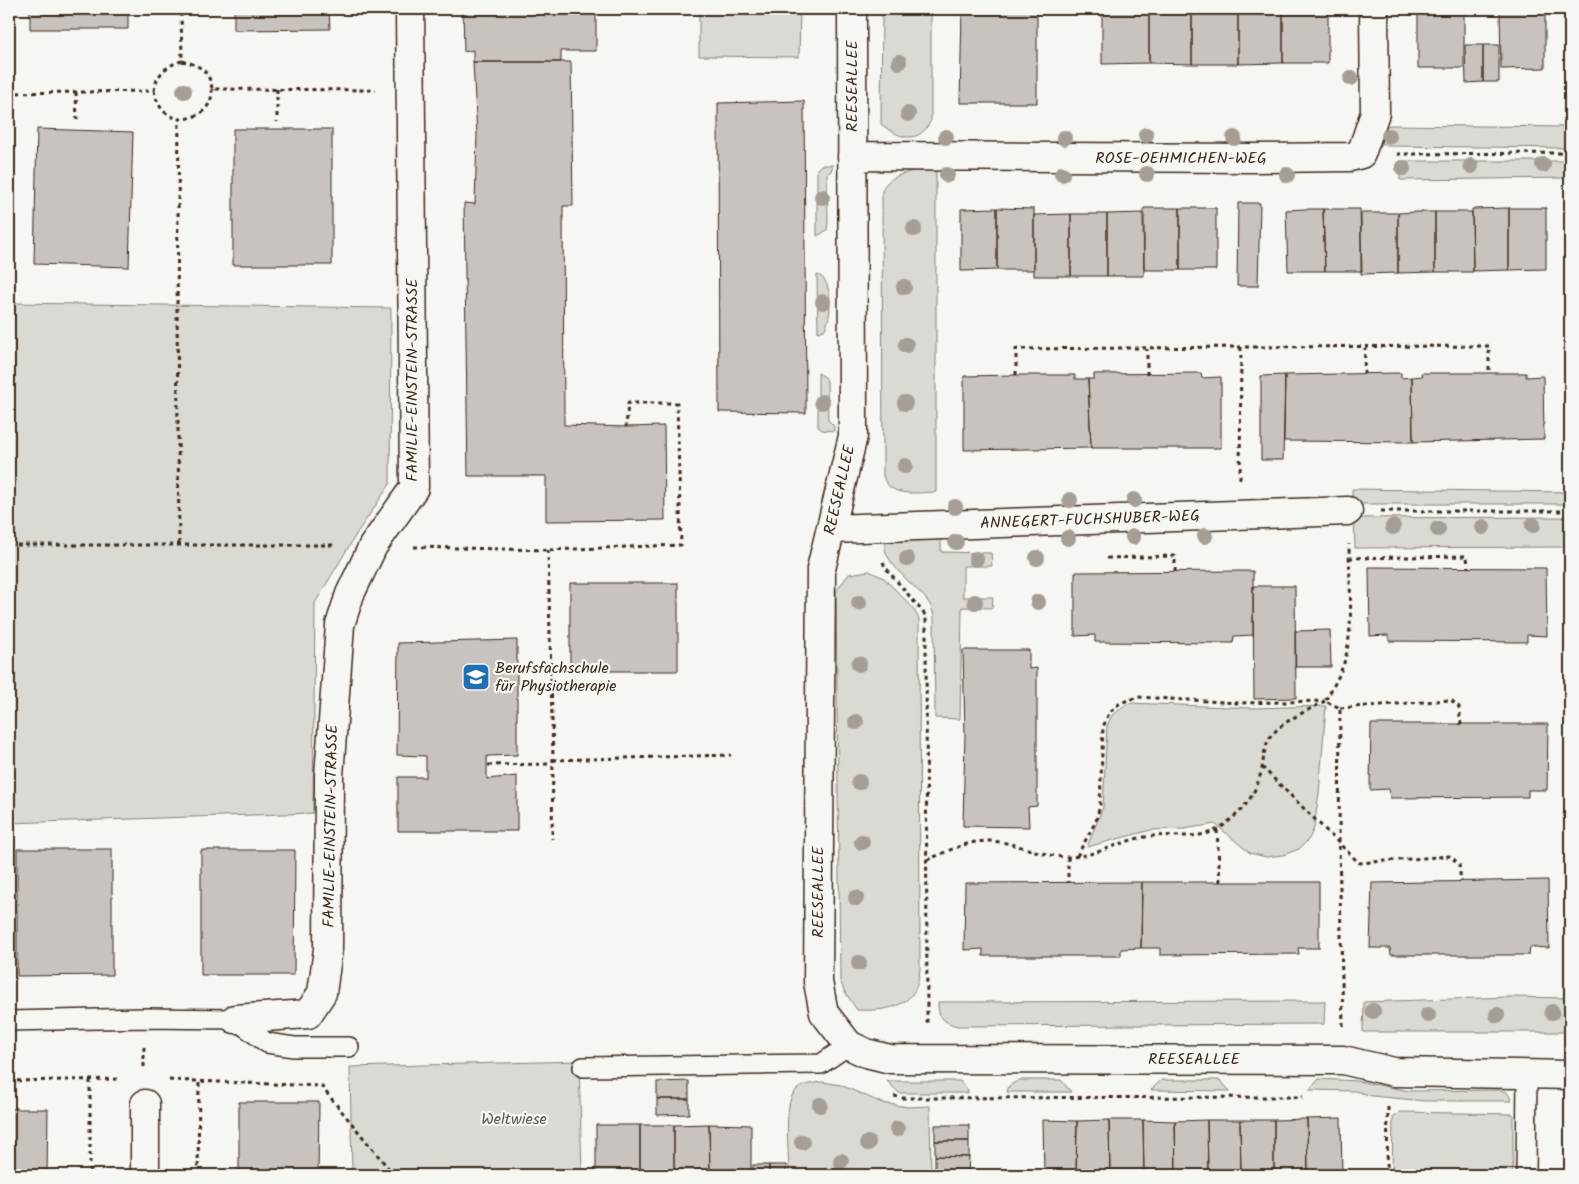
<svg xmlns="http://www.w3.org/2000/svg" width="1579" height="1184" viewBox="0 0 1579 1184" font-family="Kalam,sans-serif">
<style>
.green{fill:#dad9d3;stroke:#8a8278}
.building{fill:#c8c3be;stroke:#3b2a1e}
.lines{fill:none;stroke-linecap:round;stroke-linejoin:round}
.service-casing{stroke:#3b2a1e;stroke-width:22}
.minor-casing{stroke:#3b2a1e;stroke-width:31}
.path{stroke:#3b2a1e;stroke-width:3;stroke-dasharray:4 4;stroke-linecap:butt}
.service{stroke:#f6f6f2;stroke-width:19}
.minor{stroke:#f6f6f2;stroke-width:28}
.tree{fill:#a59e96}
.labels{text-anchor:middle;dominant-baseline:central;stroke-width:4.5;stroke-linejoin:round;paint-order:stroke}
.street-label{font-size:16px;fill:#3b2a1e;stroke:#f6f6f2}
.poi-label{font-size:16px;fill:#3b2a1e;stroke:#f6f6f2;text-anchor:start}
.park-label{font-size:16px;fill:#63564b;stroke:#f6f6f2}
</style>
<rect width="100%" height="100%" fill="#f6f6f2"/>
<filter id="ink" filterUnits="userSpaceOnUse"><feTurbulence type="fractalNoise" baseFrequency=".02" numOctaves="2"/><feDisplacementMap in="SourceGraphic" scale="10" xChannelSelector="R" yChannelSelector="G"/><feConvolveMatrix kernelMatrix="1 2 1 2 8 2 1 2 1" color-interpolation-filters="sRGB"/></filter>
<g filter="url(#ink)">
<path class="green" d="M699,9H800L799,57L699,56Z
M882,9H931V120C919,146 898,138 881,124Z
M1390,125L1570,127V148L1387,146L1381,143L1378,138L1384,127Z
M1400,161H1570V178L1400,180Z
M821,165H833L831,171L827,174L828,223L827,230L817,236V169Z
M936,168V492C917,492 890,499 883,476L882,191C888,172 919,170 936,168Z
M817,275C834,278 832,320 824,330L818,332Z
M9,303L391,308L390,484L357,533L315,603L313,813L9,823Z
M818,373L825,377L827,381L828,420L834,426V431L822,430L818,427Z
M1352,489L1570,492V504H1352Z
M1570,517V547L1355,548L1354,518Z
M941,533V552L991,553L992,566H963V597H993L992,608L962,607L960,719L935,718L934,618C933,612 932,608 929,603C918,587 881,562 885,543Z
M869,571L884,578L913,608L919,619L920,969C919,977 918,986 913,993C902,1010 875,1011 857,1010L845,992L840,981L836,591L849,574Z
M1129,703L1253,708L1326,706L1319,793L1314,828L1309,839L1299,849L1283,855L1266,857L1250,853L1215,824L1184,829L1151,830L1087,847L1103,807L1107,726L1112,715Z
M1509,997L1570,998V1032H1363L1364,1002Z
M1325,1001L1324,1024L958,1026C944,1023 937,1017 938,1002Z
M579,1061L582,1175H352L350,1067Z
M1319,1079L1358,1081L1409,1091L1499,1090L1507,1092L1512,1101H1425L1372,1096L1355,1091L1309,1090Z
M1019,1080H1061L1071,1092H1007L1009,1086Z
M1161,1080H1220L1230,1091L1151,1090Z
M887,1081H960L968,1090V1093H899Z
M823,1082L841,1085L882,1103L908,1107L930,1106L931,1175H789C789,1157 784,1110 792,1096C797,1085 811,1083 823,1082Z
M1399,1112L1513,1114V1175H1392L1393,1118Z"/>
<path class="building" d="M30,9H128V29H30Z
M234,9H329L330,29L234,30Z
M463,9H596V51H561V62H473V50L464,52Z
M962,9H1037V103H960Z
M1102,9H1149V63L1102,64Z
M1165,9H1192V64L1149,63V13L1165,14Z
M1208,9H1238V64H1192V13L1208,14Z
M1254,9H1283V63L1238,64V14H1254Z
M1283,9H1328V63H1283Z
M1418,9H1464V68H1418Z
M1500,9H1545V68L1501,69Z
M1465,45H1483V82L1466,83Z
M1483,45H1499V82H1483Z
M473,62H571L573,206H563L564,425L626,427L664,426L665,520L546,521V476H468L464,203L475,204L477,135Z
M804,101L806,413L719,412L718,103Z
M37,129L133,132L129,267L34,264Z
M233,129H332V265H233Z
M1238,203H1260L1258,286H1237Z
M997,208L1034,209V270H997Z
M997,208V270L961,271V209Z
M1144,208H1180V270H1144Z
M1180,208H1216V270H1180Z
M1509,208H1546V269L1509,270Z
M1509,208V270L1473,271L1472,209Z
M1306,209H1323L1325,271H1288L1286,210Z
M1323,209H1360L1362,271H1325Z
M1416,212H1435V272L1398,273V213Z
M1435,212H1472L1473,272H1435Z
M1143,213L1144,276H1107V214Z
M1361,213H1398V273L1361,274Z
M1071,214V276H1034V215Z
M1071,214H1107V276H1071Z
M1201,373L1202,378L1221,377V448H1091L1088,379H1094V374Z
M1401,373V378L1412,377L1413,442L1284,441L1285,375Z
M1421,373H1526V377L1543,376L1544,439L1413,442L1412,377L1422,376Z
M1016,375H1075V379H1088L1091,448L964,450V376Z
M1285,375L1283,460H1261V376Z
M1369,567L1546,568L1547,636L1527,635V642L1389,641L1388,635L1370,636Z
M1253,571V635L1234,636L1233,643L1095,642V635L1075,636V572Z
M570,583H678V671H570Z
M1253,586H1295L1296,698L1254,699Z
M1330,630L1331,667H1295V631Z
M517,640V755L487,756V779L517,776V831H398V777H426V756L397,755L398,643Z
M963,650H1029V669L1037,668V806L1028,807L1029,827L963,826L965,734Z
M1371,724H1548L1547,790H1528V797L1390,798L1389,789L1370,790Z
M17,849H112V975L17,976Z
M201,850H295L294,975H201Z
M1548,880L1549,948L1530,947L1529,955H1391L1390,948H1370L1372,883Z
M1142,882H1319V948H1298L1299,954L1160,955V948H1141Z
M1142,882L1141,948L1121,949V956H983V949L964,950L965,883Z
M689,1081V1099H657V1082Z
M657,1099H689V1114L657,1115Z
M239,1102H319L318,1175H239Z
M9,1109H48L47,1175H9Z
M1341,1118L1342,1175H1308L1307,1119Z
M1307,1119L1308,1175H1274V1120Z
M1043,1120L1077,1121L1076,1175H1044Z
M1109,1120H1143L1144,1175H1110Z
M1109,1120L1110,1175H1076L1077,1121Z
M1143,1120L1175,1121L1176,1175H1144Z
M1207,1120H1240L1241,1175H1208Z
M1207,1120L1208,1175H1176L1175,1121Z
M1240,1120H1274V1175H1241Z
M709,1124L751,1125V1175H710Z
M709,1124L710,1175H674V1125Z
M596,1125H640V1175H596Z
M640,1125H674V1175H640Z
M935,1125H969V1141H935Z
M935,1141H969V1157L935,1156Z
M935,1156L969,1157L968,1173H935Z
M753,1165H769V1175H753Z
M769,1165H786V1175H769Z
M1007,1170L1042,1171V1175H1007Z
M935,1173H968V1175H935Z"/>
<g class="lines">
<defs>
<path id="service" d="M9,1021L144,1018L235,1019L267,1043L294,1047H349
M583,1067L821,1064L849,1045
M1526,1175L1527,1075"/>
<path id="minor" d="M852,9L853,436L821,569L818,982L824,1013L849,1045L866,1053L890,1059L1343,1060L1394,1072L1570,1075
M852,156L1252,158L1350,157L1361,154L1375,113L1374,9
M831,529L1348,511
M235,1019L308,1014L322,993L328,949L329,776L340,625L350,594L373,546L414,488L410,9
M145,1175V1104"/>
</defs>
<use href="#service" class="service-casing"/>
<use href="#minor" class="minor-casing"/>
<path class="path" d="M182,61C198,64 210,71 212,89L376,90
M277,89V122
M154,91C156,75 166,65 182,61L181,9
M76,92L77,123
M9,93L154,91C158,107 164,115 179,119
M1397,154L1570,153
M1364,374L1365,348
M1016,375V349L1241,347
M1147,375V349
M1240,479L1241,347L1489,346V373
M1381,511H1570
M179,544L177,309L179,119C197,119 213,109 212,89
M9,545H336
M414,547L548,550L681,545L677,403H628L626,427
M548,550L553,760L552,839
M1107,558L1175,556
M1349,558L1467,556L1468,568
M883,562L885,567L926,616L927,1025
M1175,572V555
M1340,708L1451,700L1459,707L1461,725
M553,760L731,755
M488,765L552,764
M1262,767L1359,863L1450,856L1459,864L1461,882
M1217,830L1220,882
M1077,856L1096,821L1100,805L1103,727L1109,713L1120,703L1138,697L1239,703L1324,701
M1068,857V883
M927,860C946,852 966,841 988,841C1015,841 1041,857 1069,857C1101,856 1123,838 1153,836C1174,834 1196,840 1216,830C1221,828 1225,824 1229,821C1247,807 1257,791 1262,768C1264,757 1264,746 1271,736C1284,720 1307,711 1325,701
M1343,1026L1339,844L1340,708L1325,701C1333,687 1342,672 1346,656C1354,619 1349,581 1349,544
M144,1047V1071
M90,1080V1175
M169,1080L321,1086L394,1175
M9,1081L121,1079
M894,1096L903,1098L1303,1097
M198,1175L199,1081
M1387,1175L1388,1106"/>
<use href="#service" class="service"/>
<use href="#minor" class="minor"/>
</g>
<g class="tree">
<circle cx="899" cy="62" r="8"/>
<circle cx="1351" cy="78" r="8"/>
<circle cx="184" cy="91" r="8"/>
<circle cx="908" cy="114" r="8"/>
<circle cx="1146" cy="135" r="8"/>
<circle cx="1389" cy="136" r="8"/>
<circle cx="946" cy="137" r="8"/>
<circle cx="1064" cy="138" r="8"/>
<circle cx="1234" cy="138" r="8"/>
<circle cx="1543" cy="165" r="8"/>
<circle cx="1471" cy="166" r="8"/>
<circle cx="1403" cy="168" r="8"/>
<circle cx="1062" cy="174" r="8"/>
<circle cx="1147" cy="174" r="8"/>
<circle cx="947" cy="175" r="8"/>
<circle cx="1287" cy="175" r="8"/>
<circle cx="822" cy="197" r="8"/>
<circle cx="914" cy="229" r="8"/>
<circle cx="904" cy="287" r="8"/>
<circle cx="823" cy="302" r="8"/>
<circle cx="906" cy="345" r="8"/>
<circle cx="822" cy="402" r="8"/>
<circle cx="905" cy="403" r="8"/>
<circle cx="905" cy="466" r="8"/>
<circle cx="1070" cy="500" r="8"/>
<circle cx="1134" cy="500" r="8"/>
<circle cx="955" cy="507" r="8"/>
<circle cx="1533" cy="525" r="8"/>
<circle cx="1393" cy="527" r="8"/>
<circle cx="1483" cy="527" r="8"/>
<circle cx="1438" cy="529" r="8"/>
<circle cx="1205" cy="536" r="8"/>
<circle cx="1133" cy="537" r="8"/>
<circle cx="1068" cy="538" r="8"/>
<circle cx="956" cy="542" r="8"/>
<circle cx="1037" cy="558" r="8"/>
<circle cx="907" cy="559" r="8"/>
<circle cx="976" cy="559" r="8"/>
<circle cx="975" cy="602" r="8"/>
<circle cx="1038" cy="602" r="8"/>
<circle cx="859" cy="603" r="8"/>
<circle cx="859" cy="664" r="8"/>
<circle cx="856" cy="722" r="8"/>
<circle cx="859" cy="782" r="8"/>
<circle cx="862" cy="842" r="8"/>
<circle cx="856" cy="898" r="8"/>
<circle cx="859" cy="963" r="8"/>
<circle cx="1373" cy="1011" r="8"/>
<circle cx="1552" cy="1012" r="8"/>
<circle cx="1428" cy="1015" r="8"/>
<circle cx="1497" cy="1015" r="8"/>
<circle cx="820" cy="1105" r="8"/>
<circle cx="897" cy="1129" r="8"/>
<circle cx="802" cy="1142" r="8"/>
<circle cx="868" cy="1143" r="8"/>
<circle cx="841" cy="1161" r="8"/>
</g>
</g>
<defs>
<symbol id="school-square" viewBox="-11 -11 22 22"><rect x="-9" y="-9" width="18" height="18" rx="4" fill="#1f6fb2" stroke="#f6f6f2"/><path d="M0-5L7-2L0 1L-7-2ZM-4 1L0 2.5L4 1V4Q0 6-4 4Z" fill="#fff"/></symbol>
</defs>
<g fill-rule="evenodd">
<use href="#school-square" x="460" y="661" width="32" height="32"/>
</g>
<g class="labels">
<g class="street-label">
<text transform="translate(852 86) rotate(-90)">REESEALLEE</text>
<text x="1181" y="158">ROSE-OEHMICHEN-WEG</text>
<text transform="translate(412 380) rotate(-90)">FAMILIE-EINSTEIN-STRASSE</text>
<text transform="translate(840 490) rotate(-77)">REESEALLEE</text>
<text transform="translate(1090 520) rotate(-2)">ANNEGERT-FUCHSHUBER-WEG</text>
<text transform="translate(331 826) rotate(-89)">FAMILIE-EINSTEIN-STRASSE</text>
<text transform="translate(818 892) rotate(-90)">REESEALLEE</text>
<text x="1194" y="1059">REESEALLEE</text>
</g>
<g class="poi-label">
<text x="495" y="668">Berufsfachschule<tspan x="495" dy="18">für Physiotherapie</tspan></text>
</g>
<g class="park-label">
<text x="514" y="1119">Weltwiese</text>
</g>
</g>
<rect width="1579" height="1184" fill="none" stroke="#f6f6f2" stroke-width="30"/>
<rect x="15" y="15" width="1549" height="1154" fill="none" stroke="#3b2a1e" stroke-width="2" filter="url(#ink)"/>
</svg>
